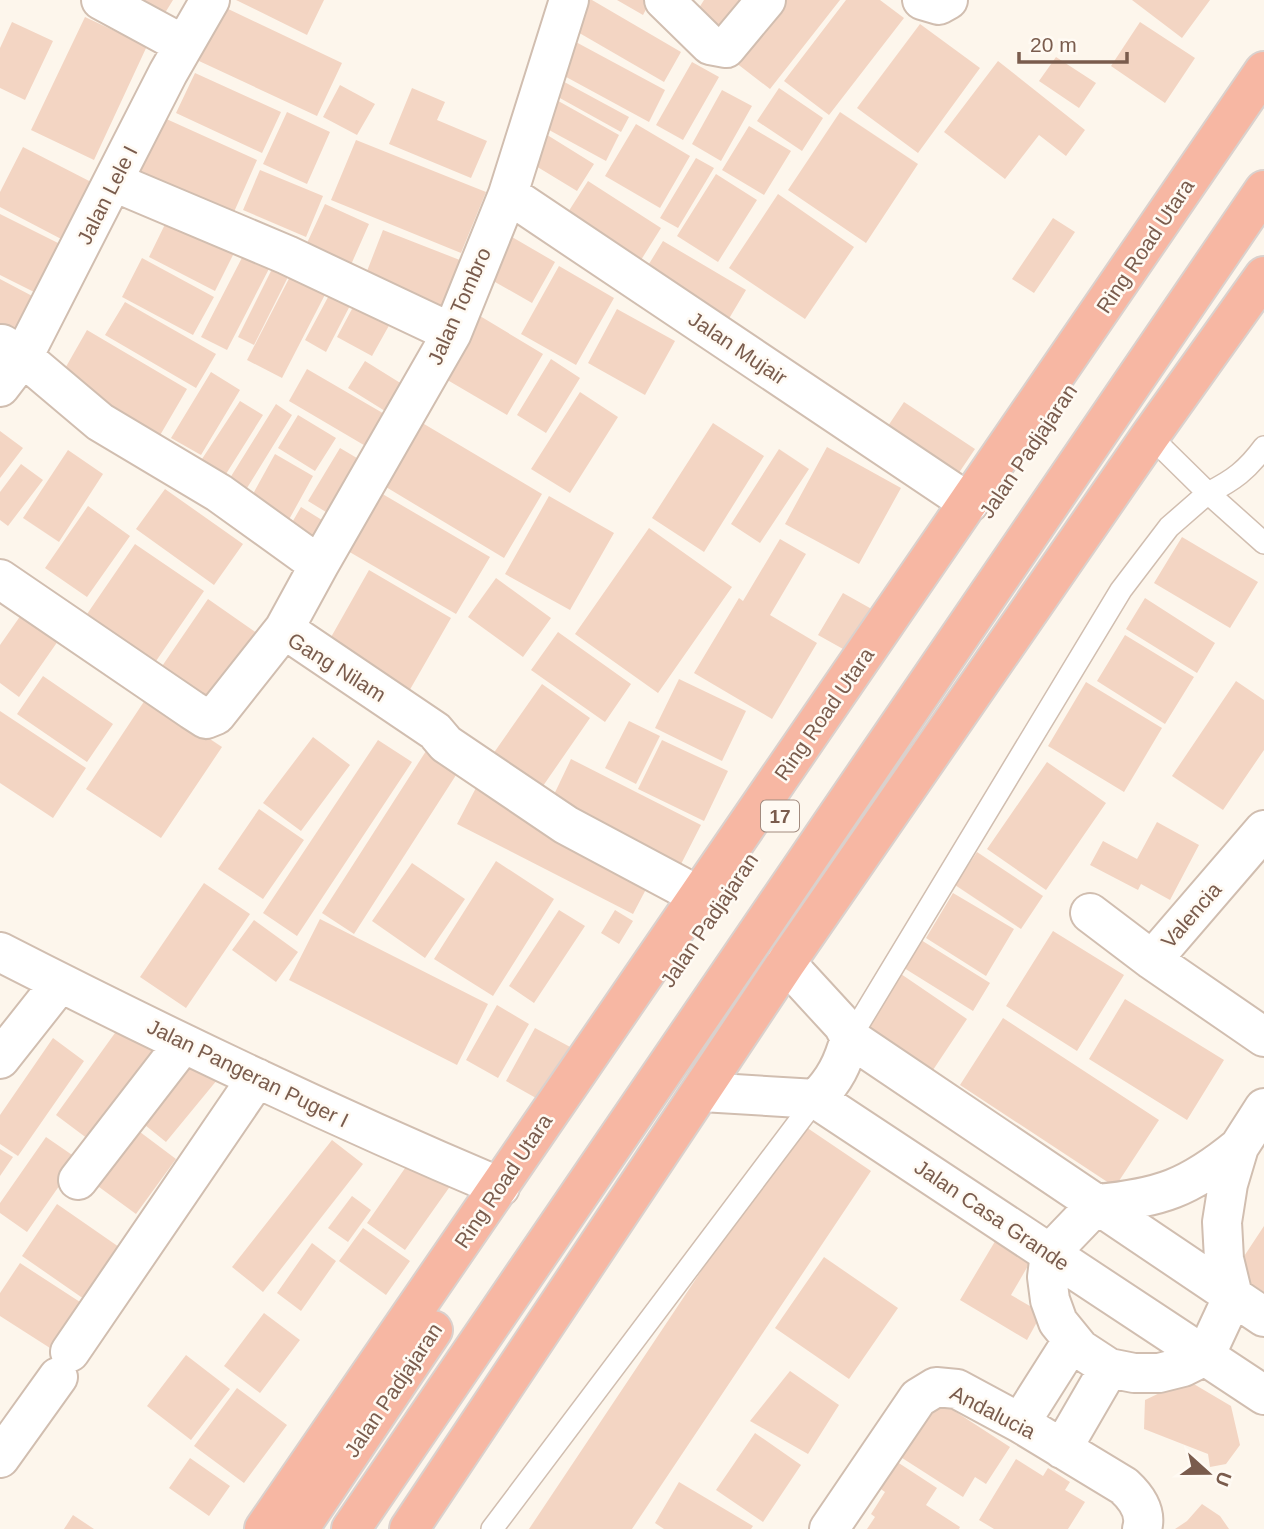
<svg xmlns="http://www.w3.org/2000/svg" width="1264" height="1529" viewBox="0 0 1264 1529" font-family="Arial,sans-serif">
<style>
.building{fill:#f3d5c3}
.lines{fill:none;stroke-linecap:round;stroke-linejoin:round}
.lane-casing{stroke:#d1beb0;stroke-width:24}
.street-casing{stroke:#d1beb0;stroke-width:42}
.highway-casing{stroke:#dad1cd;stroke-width:42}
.lane{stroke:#fff;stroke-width:21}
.street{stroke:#fff;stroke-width:38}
.highway{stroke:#f7b7a3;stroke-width:38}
.labels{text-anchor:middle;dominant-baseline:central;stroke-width:5;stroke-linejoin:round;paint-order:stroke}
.shield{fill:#fffaf3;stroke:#a28b7f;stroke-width:2}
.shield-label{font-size:19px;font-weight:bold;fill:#7a5c4d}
.street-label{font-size:21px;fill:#7a5c4d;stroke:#fffaf3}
</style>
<rect width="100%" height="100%" fill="#fdf6ec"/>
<path class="building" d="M140,0H173L160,21Z
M236,0H324L307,35Z
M584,0H592L681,52L664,82L569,27Z
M617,0H651L643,15Z
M704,0H751L727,37L694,16Z
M778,0H840L770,89L731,59Z
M846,0H880L904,18L829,115L784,81Z
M1132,0H1210L1182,38Z
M224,7L342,63L317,116L199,61Z
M85,17L147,46L94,160L31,130Z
M12,22L53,41L25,100L0,88V48Z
M1140,22L1195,58L1165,103L1111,66Z
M920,24L980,68L918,153L857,108Z
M574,41L665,90L649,122L557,72Z
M1056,57L1096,83L1079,108L1039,81Z
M998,61L1085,130L1066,156L1039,135L1005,179L944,132Z
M692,62L719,77L683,140L656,125Z
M195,73L281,112L262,153L176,113Z
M557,78L629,117L621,132L549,92Z
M340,85L375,104L357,135L323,117Z
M412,88L445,102L437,120L487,141L471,178L389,144Z
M779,88L823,118L802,151L757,121Z
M722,90L752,106L721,161L692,144Z
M553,98L619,135L606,161L538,124Z
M287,112L330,132L307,184L263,164Z
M840,112L918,164L866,243L788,190Z
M162,117L257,160L230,221L135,178Z
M636,124L690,156L660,208L605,176Z
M749,126L791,151L764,195L722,170Z
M544,133L594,164L577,191L526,160Z
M356,140L486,192L461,253L331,200Z
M23,147L95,184L65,241L0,207V192Z
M696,158L714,168L678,228L660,218Z
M260,170L323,196L306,237L243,210Z
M716,174L757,200L718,262L677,236Z
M588,181L661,228L636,268L563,220Z
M778,194L854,247L805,319L729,268Z
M325,204L369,224L346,276L301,256Z
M173,208L240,241L215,291L149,257Z
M0,214L66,247L42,296L0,275Z
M1053,218L1075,232L1034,293L1012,279Z
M383,230L470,264L449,318L362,284Z
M512,237L555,262L532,303L488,278Z
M663,241L746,290L724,327L641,277Z
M247,248L273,261L227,350L201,337Z
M142,258L214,297L193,335L122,297Z
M276,261L292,269L254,345L238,337Z
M296,265L331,283L282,378L247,360Z
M559,266L614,298L576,365L521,334Z
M0,279L36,298L15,339L0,331Z
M334,286L355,296L326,352L305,340Z
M360,294L396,313L372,356L337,337Z
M125,302L216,354L196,388L105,335Z
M617,309L675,341L645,395L588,363Z
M480,316L543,354L507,415L444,378Z
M87,330L187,389L159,437L59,379Z
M551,359L580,378L546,433L517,415Z
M365,361L410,389L393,416L348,388Z
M307,369L393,419L374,451L289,401Z
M211,372L240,390L201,455L171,438Z
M580,392L618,417L570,493L531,469Z
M240,401L263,415L226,474L202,459Z
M904,402L975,449L948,489L878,441Z
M276,404L292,415L247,488L230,478Z
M298,415L336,438L315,471L278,448Z
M419,421L542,494L504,558L381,484Z
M713,423L764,456L704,552L652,518Z
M0,431L23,448L0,478Z
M827,447L901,488L859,564L785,524Z
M340,448L372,467L339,520L308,501Z
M779,449L809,469L760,543L731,524Z
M68,450L103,474L59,542L23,518Z
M275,454L313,476L286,525L248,503Z
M21,464L43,480L8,526L0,520V492Z
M165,489L243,544L214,585L136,529Z
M374,489L490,557L456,614L341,547Z
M549,496L614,533L570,610L505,574Z
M88,506L130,536L87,597L45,568Z
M301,507L330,525L319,544L290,526Z
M649,528L732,587L658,693L575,634Z
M1182,537L1258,582L1230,628L1154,583Z
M780,539L806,554L770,615L817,643L772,719L694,673L739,598L743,601Z
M135,544L204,591L154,664L85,617Z
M369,570L451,618L408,693L326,646Z
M496,578L551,618L523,657L468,617Z
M843,593L877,612L852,654L818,635Z
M1145,598L1215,643L1197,673L1126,629Z
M208,599L261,636L208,711L156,675Z
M21,615L58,641L19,697L0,683V645Z
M558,632L631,684L605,722L531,670Z
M1125,635L1194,677L1165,724L1097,681Z
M43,676L113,724L87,762L17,714Z
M679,679L746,711L722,761L655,728Z
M1236,681L1264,700V750L1223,810L1172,776Z
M1086,682L1162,728L1124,792L1048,746Z
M542,684L590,718L534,799L486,764Z
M147,697L222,747L161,838L86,789Z
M0,711L86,768L53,818L0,783Z
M629,721L660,736L636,784L605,768Z
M313,737L350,765L301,831L263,803Z
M378,740L412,762L297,936L263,913Z
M662,740L728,771L704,821L638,789Z
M426,751L458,772L354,934L322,913Z
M571,759L701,825L678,870L549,805Z
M1047,762L1106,803L1046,890L987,849Z
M478,784L654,874L633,914L457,824Z
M259,809L304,840L263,899L218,869Z
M1157,822L1199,845L1170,900L1141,884L1138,890L1090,865L1103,841L1137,859Z
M977,852L1043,896L1021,929L955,885Z
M496,861L554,899L493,996L434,959Z
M412,863L465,899L425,958L372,921Z
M204,883L250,914L186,1008L140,977Z
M953,893L1014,929L986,976L926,938Z
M559,910L585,926L534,1003L509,986Z
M615,910L633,921L619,944L601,933Z
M320,919L488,1004L457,1065L289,980Z
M254,920L298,952L276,982L232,950Z
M1053,931L1124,975L1077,1051L1006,1006Z
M921,940L990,983L973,1011L904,968Z
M901,974L967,1019L931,1073L864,1028Z
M1125,999L1224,1060L1187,1120L1089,1059Z
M497,1005L529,1024L498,1078L466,1060Z
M1003,1018L1159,1120L1115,1187L960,1085Z
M120,1026L156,1052L92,1142L56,1115Z
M535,1028L572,1048L543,1102L506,1081Z
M53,1038L84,1061L18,1156L0,1144V1115Z
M196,1053L222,1074L166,1142L140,1121Z
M124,1120L176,1159L136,1214L84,1176Z
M800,1123L871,1171L632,1529H529Z
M46,1137L78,1159L27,1232L0,1213V1203Z
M332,1140L363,1164L263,1292L232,1267Z
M0,1149L13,1157L0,1176Z
M412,1158L451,1185L405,1250L367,1223Z
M352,1196L371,1210L348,1242L328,1228Z
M57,1204L119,1247L84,1299L22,1256Z
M1264,1226V1292L1233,1273Z
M363,1228L410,1261L386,1295L339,1261Z
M997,1238L1032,1259L1011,1295L1042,1313L1027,1340L960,1300Z
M312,1243L336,1261L301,1311L277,1293Z
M824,1257L898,1308L849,1379L775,1328Z
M20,1263L80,1302L50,1348L0,1316V1293Z
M264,1313L300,1340L260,1393L224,1366Z
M186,1355L230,1389L191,1440L147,1406Z
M790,1371L839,1405L808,1454L750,1421Z
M1187,1380L1231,1406L1240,1445L1226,1464L1210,1467L1208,1454L1144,1429L1145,1400Z
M237,1388L287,1425L244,1483L194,1446Z
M936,1399L1010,1447L986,1484L975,1477L963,1497L899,1456Z
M755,1433L801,1465L763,1522L716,1490Z
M885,1454L937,1488L926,1505L960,1527L959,1529H867L875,1517L871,1514L885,1492L868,1480Z
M190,1458L230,1486L209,1516L169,1488Z
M1016,1459L1043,1476L1048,1468L1070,1482L1065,1490L1085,1502L1068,1529H994L979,1520Z
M679,1482L753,1526L751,1529H664L655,1523Z
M1202,1504L1220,1516L1229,1529H1175L1187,1521Z
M73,1515L94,1529H64Z"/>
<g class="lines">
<defs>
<path id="lane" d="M1150,436L1208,493C1234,480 1247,470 1264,447
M850,1038L1121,590L1169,527L1208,493L1264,543
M492,1529L816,1099"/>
<path id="street" d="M101,0L184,45
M664,0L710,45L726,48L766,0
M922,0L939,5L948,0
M114,182L287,255L452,333
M508,194L969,503
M2,344L23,357L100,422L219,493L319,565
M0,387L23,357L168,73L210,0
M0,579L192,710L206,719L216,715L284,629L319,565L452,333L508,194L569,0
M284,629L435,731L446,744L566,825L699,896
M1264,830L1152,960L1264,1037
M1090,913L1152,960
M0,952C164,1036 330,1115 500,1187
M786,963L843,1025L850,1038L1264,1317
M0,1059L60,983
M702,1092L816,1099L1264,1395
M816,1099C835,1080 843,1063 850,1038
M1239,1147C1189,1188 1160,1198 1097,1204L1050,1253L1047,1277L1050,1300L1058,1322L1080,1349L1109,1368L1134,1373H1159L1183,1367L1205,1356L1233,1296L1224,1259L1222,1222L1228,1184L1239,1147L1264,1108
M78,1180L183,1044
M70,1352L257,1078
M1020,1423L1072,1341
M1062,1449L1109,1368
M0,1458L58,1377
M829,1529L918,1398L936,1387L957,1389L1020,1423L1124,1486C1137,1498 1147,1512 1142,1529"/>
<path id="highway" d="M264,1529L1264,71
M299,1529L433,1330
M351,1529L1264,190
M409,1529L786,963L1150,436L1264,276"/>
</defs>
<use href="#lane" class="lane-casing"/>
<use href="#street" class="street-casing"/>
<use href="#highway" class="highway-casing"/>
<use href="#lane" class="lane"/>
<use href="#street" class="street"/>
<use href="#highway" class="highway"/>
</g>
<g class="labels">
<rect class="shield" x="761" y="800.5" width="38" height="31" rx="5"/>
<g class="shield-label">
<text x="780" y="816">17</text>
</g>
<g class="street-label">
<text transform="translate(107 195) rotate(-63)">Jalan Lele I</text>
<text transform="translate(1145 246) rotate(-56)">Ring Road Utara</text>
<text transform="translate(459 306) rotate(-66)">Jalan Tombro</text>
<text transform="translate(738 348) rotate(34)">Jalan Mujair</text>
<text transform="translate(1028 451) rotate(-56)">Jalan Padjajaran</text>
<text transform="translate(337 667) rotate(32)">Gang Nilam</text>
<text transform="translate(824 714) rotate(-55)">Ring Road Utara</text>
<text transform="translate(1191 915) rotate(-49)">Valencia</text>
<text transform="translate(709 920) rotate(-56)">Jalan Padjajaran</text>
<text transform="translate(248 1073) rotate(26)">Jalan Pangeran Puger I</text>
<text transform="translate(503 1181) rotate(-56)">Ring Road Utara</text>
<text transform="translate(992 1215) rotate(34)">Jalan Casa Grande</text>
<text transform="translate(393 1390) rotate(-56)">Jalan Padjajaran</text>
<text transform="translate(993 1412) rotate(27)">Andalucia</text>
</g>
</g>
<g transform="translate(1208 1473) rotate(111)" stroke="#fffaf3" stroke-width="5" paint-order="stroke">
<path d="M0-5L12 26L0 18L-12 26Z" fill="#7a5c4d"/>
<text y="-10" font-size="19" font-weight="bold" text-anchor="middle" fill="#7a5c4d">U</text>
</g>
<path d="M1019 52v10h108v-10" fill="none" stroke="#7a5c4d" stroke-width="3.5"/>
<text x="1030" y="52" font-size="21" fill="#7a5c4d" stroke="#fffaf3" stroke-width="5" paint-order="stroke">20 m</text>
</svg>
